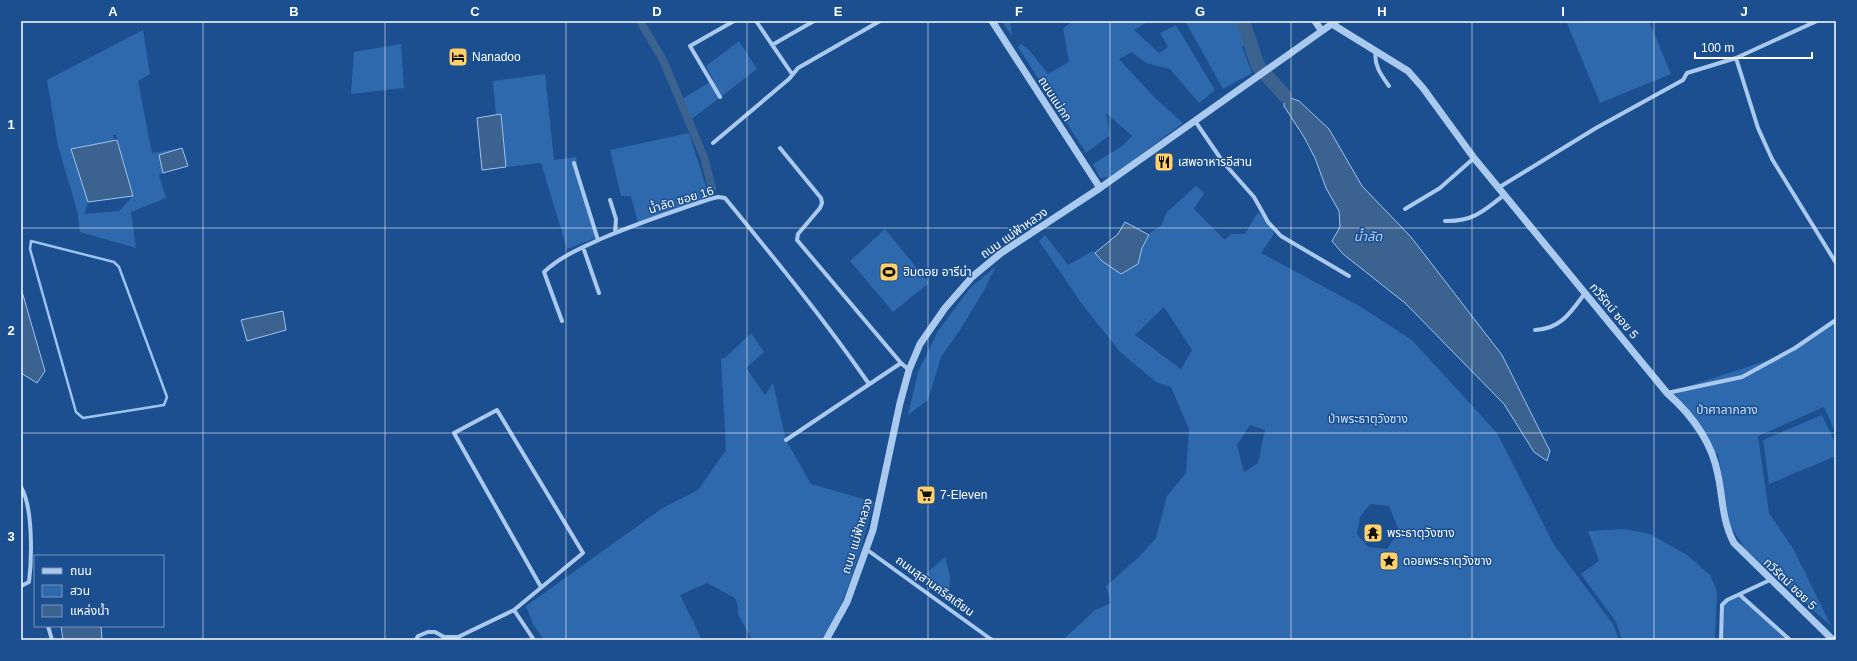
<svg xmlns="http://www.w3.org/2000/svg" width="1857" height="661" viewBox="0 0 1857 661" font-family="Arial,'Noto Sans Thai',sans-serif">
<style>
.green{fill:#2e69ad;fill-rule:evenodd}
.water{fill:#3c6290;stroke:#9cc4f0}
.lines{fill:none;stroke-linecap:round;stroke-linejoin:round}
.stream{stroke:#9cc4f0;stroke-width:2.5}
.canal{stroke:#3c6290;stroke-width:8}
.river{stroke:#3c6290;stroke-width:14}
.minor{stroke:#a9c9ee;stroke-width:4}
.tertiary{stroke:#a9c9ee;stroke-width:7}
.grid{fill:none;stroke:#fff;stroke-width:1;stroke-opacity:0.55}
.labels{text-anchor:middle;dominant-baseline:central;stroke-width:3;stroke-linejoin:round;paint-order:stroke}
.poi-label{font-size:12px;fill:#fff;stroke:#1b4f8f;text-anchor:start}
.street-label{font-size:12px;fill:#fff;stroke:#1b4f8f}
.park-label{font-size:12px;fill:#cfe3fa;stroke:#1b4f8f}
.water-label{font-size:13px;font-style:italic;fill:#b5d3f5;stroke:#1b4f8f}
.neatline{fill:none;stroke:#fff;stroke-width:1.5}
.grid-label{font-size:13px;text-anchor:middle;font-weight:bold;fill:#fff}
</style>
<rect width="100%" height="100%" fill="#1b4f8f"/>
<path class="green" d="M1002,21H1010L1012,36Z
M1074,21H1149L1134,30L1159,53L1168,47L1160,33L1176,25L1215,90L1199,103L1170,69L1146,63L1132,52L1119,59L1155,98L1183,123L1111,177L1100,178L1093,164L1122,146L1132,136L1106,113L1110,135L1086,153L1018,47L1021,44L1029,50L1048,74L1069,62L1063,28Z
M1185,21H1247L1255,43L1242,46L1252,73L1223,89Z
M1566,21H1649L1671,74L1600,103Z
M143,30L150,74L138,81L152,153L182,148L159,155L163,173L159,175L166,198L131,212L136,248L80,232L77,210L58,146L47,80ZM113,135H116L133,196L119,211L84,214L88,202L71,149L115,141Z
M739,41L757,69L688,122L679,101L713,80L706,66Z
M401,44L404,88L351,94L354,52Z
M545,74L554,160L576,157L582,194L598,237L567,249L541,163L506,167L501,115H496L493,81Z
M689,133L710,199L638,223L631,196H621L610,150Z
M1196,186L1204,193L1194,209L1225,240L1231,234H1245L1258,212L1272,228L1274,234L1261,253L1361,307L1412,340L1497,433L1554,545L1613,624L1619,640H1063L1095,610L1111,603L1106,586L1139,557L1156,538L1167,496L1186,473L1189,429L1171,387L1156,382L1120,352L1082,304L1039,241L1045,235L1068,265L1093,251L1102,261L1138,264L1142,248L1151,232L1161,226L1167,212ZM1164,307L1192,350L1181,369L1135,335ZM1250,425L1265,430L1258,463L1244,472L1237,445ZM1370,504L1389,506L1399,531L1387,549L1368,547L1357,534L1360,517Z
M885,229L929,283L893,312L850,261Z
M996,266L984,290L962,327L941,357L928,400L908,415L918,372L938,331L970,288Z
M1836,317V434L1824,407L1758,436L1769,513L1794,550L1831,626L1746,550L1730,526L1718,453L1713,455L1667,393L1778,357Z
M751,333L764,352L746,368L765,395L773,383L786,440L811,484L874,502C861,545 848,604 821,640H752L738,614V606L735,598L707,583L680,595L702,640H544L533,624L526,606L664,507L698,490L726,450L721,359L725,358Z
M1822,415L1836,444V456L1769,484L1763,440Z
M1625,529L1650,534L1687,555L1710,575L1717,591L1715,640H1622L1616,622L1581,574L1599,561L1588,531Z
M945,557L950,576L949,596L921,578Z
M1740,595L1786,640H1721L1722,605Z"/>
<path class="water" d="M1285,96L1299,101L1329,129L1362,186L1411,237L1502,355L1550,451L1547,461L1534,452L1504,404L1405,303L1343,254L1332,241L1340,227L1339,211L1326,188L1315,158L1304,137L1284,106Z
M501,114L506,167L482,170L477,118Z
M117,140L133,196L88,202L71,149Z
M182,148L188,166L163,173L159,155Z
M1125,222L1149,235L1142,248L1138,264L1121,274L1102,261L1095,253L1118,234Z
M21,288L45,371L37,383L21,373Z
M283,311L286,330L247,341L241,320Z
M61,626H101L102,640H63Z"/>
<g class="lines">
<path class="stream" d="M31,241L114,262L119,267L167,397L164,405L83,418L76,412L30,249Z"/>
<path class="canal" d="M640,21L663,60L704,157L712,188"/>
<path class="river" d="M1243,21L1258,66L1285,96"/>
<path class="minor" d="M756,21L792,74
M772,45L814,21
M1376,51C1373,64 1381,75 1389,86
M1736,58L1758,128L1772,159L1836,263
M720,97L690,46L734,21
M1195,121L1223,162L1254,197L1268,222L1281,236L1349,276
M713,143L789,79L798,68L880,21
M780,148L821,198L822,203L820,208L798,234L797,240L901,363L909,370
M574,163L598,240
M1498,188L1596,128L1683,80L1687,73L1736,58L1817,21
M610,200L616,219L615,233
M1405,209L1440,188L1474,158
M1445,221C1472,222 1484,211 1504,195
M583,247L599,293
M562,321L544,272C561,256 581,248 603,238C638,223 674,211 710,199L718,197L725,198C775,259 824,319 869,384
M1535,330C1561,329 1571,312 1585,293
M1667,393L1742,377L1795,348L1836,320
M786,440L901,363
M21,487C33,507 32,558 29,582L21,586
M866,549L992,640
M1740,595L1790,640
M514,610L534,640
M48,626L52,640
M416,640L418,636L428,632H435L444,637H458L514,610L583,553L497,410L454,433L541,587
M1721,640L1722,605L1727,600L1770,580"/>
<path class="tertiary" d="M992,21L1100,188
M1315,21L1321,30
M1332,24L1408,71L1423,88L1474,158L1667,393C1691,414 1712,442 1718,475C1723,498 1722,521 1734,543L1833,640
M826,640L847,602L873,530L900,403L909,370L920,344L945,308L972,277L1001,253L1100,188L1336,21"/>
</g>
<path class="grid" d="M203,21V640M385,21V640M566,21V640M747,21V640M928,21V640M1110,21V640M1291,21V640M1472,21V640M1654,21V640M21,228H1836M21,433H1836"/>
<defs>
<symbol id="hotel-square" viewBox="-11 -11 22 22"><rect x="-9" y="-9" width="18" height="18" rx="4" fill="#ffd166" stroke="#1b4f8f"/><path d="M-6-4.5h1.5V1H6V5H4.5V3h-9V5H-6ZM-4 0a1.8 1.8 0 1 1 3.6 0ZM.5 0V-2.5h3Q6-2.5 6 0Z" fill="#111"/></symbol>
<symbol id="restaurant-square" viewBox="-11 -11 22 22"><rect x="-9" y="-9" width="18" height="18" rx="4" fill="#ffd166" stroke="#1b4f8f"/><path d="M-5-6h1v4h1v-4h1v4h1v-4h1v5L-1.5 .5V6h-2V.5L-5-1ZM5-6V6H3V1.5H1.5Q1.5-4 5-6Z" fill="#111"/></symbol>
<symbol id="stadium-square" viewBox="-11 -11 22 22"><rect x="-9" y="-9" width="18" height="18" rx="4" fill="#ffd166" stroke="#1b4f8f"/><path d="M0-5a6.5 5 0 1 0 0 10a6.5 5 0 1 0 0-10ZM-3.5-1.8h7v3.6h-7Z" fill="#111"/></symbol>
<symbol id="supermarket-square" viewBox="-11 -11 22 22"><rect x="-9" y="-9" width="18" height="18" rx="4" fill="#ffd166" stroke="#1b4f8f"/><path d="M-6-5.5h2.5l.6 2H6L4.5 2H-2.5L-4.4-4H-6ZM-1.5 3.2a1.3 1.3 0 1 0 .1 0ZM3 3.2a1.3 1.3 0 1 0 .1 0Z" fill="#111"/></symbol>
<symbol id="temple-square" viewBox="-11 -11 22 22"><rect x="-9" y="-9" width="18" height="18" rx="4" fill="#ffd166" stroke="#1b4f8f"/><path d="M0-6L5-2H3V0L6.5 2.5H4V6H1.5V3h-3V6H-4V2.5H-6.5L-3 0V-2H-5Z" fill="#111"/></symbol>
<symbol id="sight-square" viewBox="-11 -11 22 22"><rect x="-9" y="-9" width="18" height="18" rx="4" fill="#ffd166" stroke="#1b4f8f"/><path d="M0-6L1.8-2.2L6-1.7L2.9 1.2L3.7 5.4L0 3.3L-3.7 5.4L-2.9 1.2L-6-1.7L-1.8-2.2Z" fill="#111"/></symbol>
</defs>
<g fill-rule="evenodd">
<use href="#hotel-square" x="447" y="46" width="22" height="22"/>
<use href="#restaurant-square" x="1153" y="151" width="22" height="22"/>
<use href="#stadium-square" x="878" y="261" width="22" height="22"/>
<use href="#supermarket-square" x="915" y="484" width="22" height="22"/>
<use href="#temple-square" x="1362" y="522" width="22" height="22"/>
<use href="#sight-square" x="1378" y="550" width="22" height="22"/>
</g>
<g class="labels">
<g class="poi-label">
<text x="472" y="57">Nanadoo</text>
<text x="1178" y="162">เสพอาหารอีสาน</text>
<text x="903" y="272">ฮิมดอย อารีน่า</text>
<text x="940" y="495">7-Eleven</text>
<text x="1387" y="533">พระธาตุวังซาง</text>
<text x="1403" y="561">ดอยพระธาตุวังซาง</text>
</g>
<g class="street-label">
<text transform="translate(1055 99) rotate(57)">ถนนแม่กก</text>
<text transform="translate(681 200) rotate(-17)">น้ำลัด ซอย 16</text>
<text transform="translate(1014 233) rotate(-35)">ถนน แม่ฟ้าหลวง</text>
<text transform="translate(1614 311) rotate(50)">ทวีรัตน์ ซอย 5</text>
<text transform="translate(857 536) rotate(-73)">ถนน แม่ฟ้าหลวง</text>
<text transform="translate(1790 584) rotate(44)">ทวีรัตน์ ซอย 5</text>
<text transform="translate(935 586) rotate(36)">ถนนสุสานคริสเตียน</text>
</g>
<g class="park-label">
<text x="1727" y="410">ป่าศาลากลาง</text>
<text x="1368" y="419">ป่าพระธาตุวังซาง</text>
</g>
<g class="water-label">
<text x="1368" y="236">น้ำลัด</text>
</g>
</g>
<rect width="1857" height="661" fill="none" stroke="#1b4f8f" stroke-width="44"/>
<rect x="34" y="555" width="130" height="72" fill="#1b4f8f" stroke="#7695bc"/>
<rect x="42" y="568" width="20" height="6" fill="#a9c9ee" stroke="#7695bc"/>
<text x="70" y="575" font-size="12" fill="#ffffff">ถนน</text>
<rect x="42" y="585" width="20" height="12" fill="#2e69ad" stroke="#7695bc"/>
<text x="70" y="595" font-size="12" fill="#ffffff">สวน</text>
<rect x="42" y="605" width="20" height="12" fill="#3c6290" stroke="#7695bc"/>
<text x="70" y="615" font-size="12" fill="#ffffff">แหล่งน้ำ</text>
<path d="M1695 52v6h117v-6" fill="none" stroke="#ffffff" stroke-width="2"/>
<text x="1701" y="52" font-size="12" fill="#ffffff" stroke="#1b4f8f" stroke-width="3" paint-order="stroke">100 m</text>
<rect x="22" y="22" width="1813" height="617" class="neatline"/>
<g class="grid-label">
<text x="113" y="16">A</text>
<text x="294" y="16">B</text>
<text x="475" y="16">C</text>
<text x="657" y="16">D</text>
<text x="838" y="16">E</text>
<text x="1019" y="16">F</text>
<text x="1200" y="16">G</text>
<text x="1382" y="16">H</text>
<text x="1563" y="16">I</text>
<text x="1744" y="16">J</text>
<text x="11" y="129">1</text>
<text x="11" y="335">2</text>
<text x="11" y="541">3</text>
</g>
</svg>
